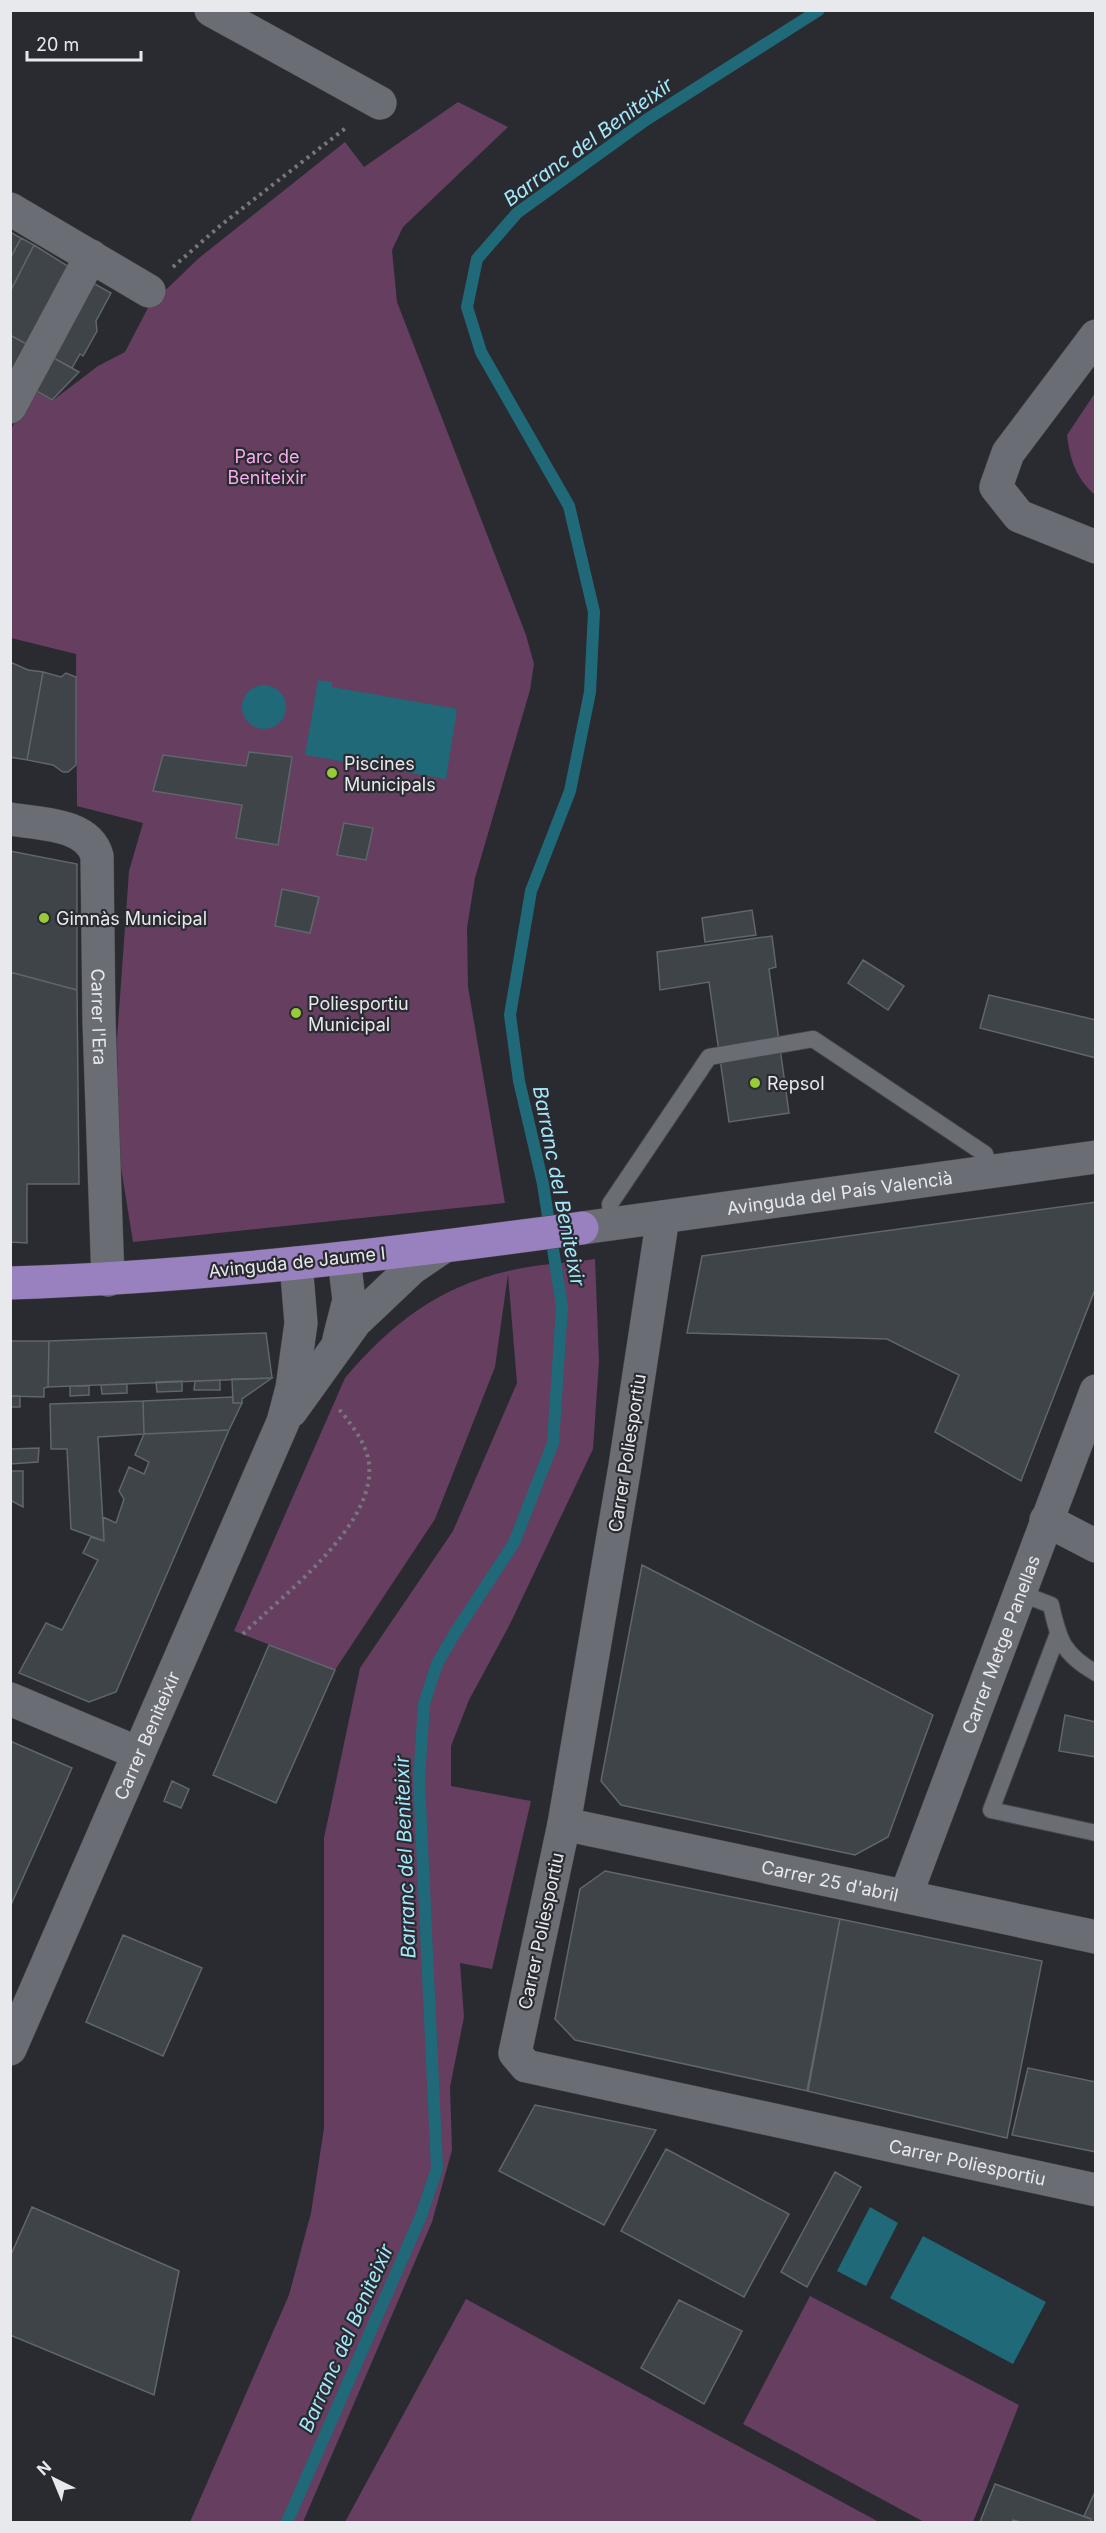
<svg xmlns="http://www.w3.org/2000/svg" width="1106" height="2533" viewBox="0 0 1106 2533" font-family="Inter,sans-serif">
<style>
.green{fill:#653e60}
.water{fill:#206979}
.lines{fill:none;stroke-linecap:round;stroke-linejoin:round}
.stream{stroke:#206979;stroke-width:12}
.building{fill:#3e4448;stroke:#60666b;stroke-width:1.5}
.lane-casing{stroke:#45474c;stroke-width:18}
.street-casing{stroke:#45474c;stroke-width:34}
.secondary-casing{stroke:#45474c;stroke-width:34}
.highway-casing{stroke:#45474c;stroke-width:34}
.path{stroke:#76777c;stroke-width:4;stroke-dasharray:3 4.5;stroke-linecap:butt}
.lane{stroke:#6b6d74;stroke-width:16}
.street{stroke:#6b6d74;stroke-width:33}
.secondary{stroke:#6b6d74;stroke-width:33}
.highway{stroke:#9980be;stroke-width:33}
.poi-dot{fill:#97cc38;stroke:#2a2b31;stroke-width:2}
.labels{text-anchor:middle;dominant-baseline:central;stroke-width:4.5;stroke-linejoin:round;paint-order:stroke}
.park-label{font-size:18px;fill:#f8abed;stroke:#2a2b31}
.poi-label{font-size:18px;fill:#e8e9ed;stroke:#2a2b31;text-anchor:start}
.street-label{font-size:18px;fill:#e8e9ed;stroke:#2a2b31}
.water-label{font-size:20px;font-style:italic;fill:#a3e9fb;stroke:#2a2b31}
</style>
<rect width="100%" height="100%" fill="#2a2b31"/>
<path class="green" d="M458,102L508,127L403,227L392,250L397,302L526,635L534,664L530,690L475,878L467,928L468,987L505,1203L133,1242L119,1155L117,1039L129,871L143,823L77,806L76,654L11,638V429L33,390L52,401L98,366L125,352L149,306L199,258L345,142L364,167Z
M1095,393V495C1076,478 1070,460 1067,435Z
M595,1259L599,1361L593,1449L509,1626L469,1700L451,1746V1786L531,1801L492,1969L460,1963L464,2017L450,2087L452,2150L432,2222L303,2522H190L289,2295L311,2213L324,2128V1838L360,1668L453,1531L517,1383L508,1274L495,1367L435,1519L335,1670L234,1631L345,1378C391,1324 438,1287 508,1271C536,1264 567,1263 595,1259Z
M810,2296L1019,2405L973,2522H924L743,2424Z
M466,2299L879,2522H345Z"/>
<path class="water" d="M318,680L332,682V687L457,709L446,779L305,755Z
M242 707a22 22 0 1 1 44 0a22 22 0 1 1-44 0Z
M870,2207L898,2223L866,2286L837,2271Z
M923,2236L1046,2302L1013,2364L890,2298Z"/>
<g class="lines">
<path class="stream" d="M287,2522L421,2216L437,2169L419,1780L424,1704L437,1664L455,1633L514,1543L553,1443L562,1307L543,1184L519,1081L510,1015L531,891L570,791L590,692L594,612L569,506L481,352L467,307L477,259L517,213L646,120L819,10"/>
</g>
<path class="building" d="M10,232L21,238L10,259Z
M21,238L34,245L10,292V259Z
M34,245L66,265L69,272L30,346L10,335V292Z
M93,283L111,293L96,321L97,331L83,356L80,354L72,368L50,356Z
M10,335L30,346L10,383Z
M50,356L79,372L52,400L33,389Z
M10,662L28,670L43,672L27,760L10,757Z
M43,672L61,677L66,673L76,677V765L68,772H63L53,765L27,760Z
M249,752L292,757L278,845L236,838L242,805L153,791L163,755L246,766Z
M344,823L373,828L366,860L337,855Z
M10,851L77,864V990L10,972Z
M282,889L319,897L310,933L275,926Z
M752,910L756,935L705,942L702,918Z
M772,936L776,967L769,969L789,1113L729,1122L709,982L660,990L657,952Z
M863,960L904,986L888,1010L848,983Z
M10,972L77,990L79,1184H27V1243L10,1242Z
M989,995L1096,1020V1058L980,1028Z
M1096,1202V1287L1021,1481L935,1432L959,1375L887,1339L687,1333L702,1256Z
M266,1333L272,1378L48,1387L49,1341Z
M10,1341H49L48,1387L44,1388V1397L10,1396Z
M272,1378L242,1399V1403H233L232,1379Z
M220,1380V1390H194L195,1381Z
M182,1381V1391L157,1392L156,1382Z
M127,1384V1393L102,1394L101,1385Z
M70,1386H89V1395L70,1396Z
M10,1396H20V1407H10Z
M233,1397V1403H242L229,1430L144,1434L143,1401Z
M143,1401L144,1434L98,1437L104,1541L71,1529L67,1449H51L50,1404Z
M229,1430L116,1692L89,1702L19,1673L46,1623L62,1630L98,1560L83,1553L91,1537L104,1541L103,1517L116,1523L124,1499L119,1491L129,1467L144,1474L149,1462L135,1455L144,1434Z
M39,1448L38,1462L10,1464V1449Z
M10,1471H23V1507L10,1500Z
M642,1565L933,1715L888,1837L855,1855L621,1805L601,1781Z
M269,1645L335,1670L276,1803L213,1775Z
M1065,1715L1096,1722V1757L1059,1751Z
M10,1741L72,1768L10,1907Z
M172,1781L189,1789L181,1808L164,1801Z
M605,1871L840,1919L808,2091L575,2040L555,2019L580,1889Z
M840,1919L1042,1961L1007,2138L807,2091Z
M123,1935L202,1968L163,2056L86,2022Z
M1028,2068L1096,2082V2152L1012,2135Z
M535,2105L656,2130L604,2225L499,2171Z
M666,2149L789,2214L744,2297L621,2231Z
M835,2172L861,2187L807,2287L781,2272Z
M32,2207L179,2271L154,2395L10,2335V2257Z
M679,2300L742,2331L704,2404L641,2368Z
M995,2484L1091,2519L1090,2522H1021L1013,2520L1012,2522H980Z
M1095,2492L1096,2522H1090L1091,2519L1084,2516Z"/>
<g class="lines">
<defs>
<path id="lane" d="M612,1225L610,1204L709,1057L813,1039L985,1154L991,1173
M1020,1593L1051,1605C1059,1641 1063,1654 1096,1673
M1057,1636L991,1810L1096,1833"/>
<g id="street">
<path d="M211,10L380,103"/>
<path d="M10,209L149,291"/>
<path d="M1096,336L1008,453L996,487L1019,516L1096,547"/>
<path d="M10,407L91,256"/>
<path id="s1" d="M10,819C39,824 88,823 97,856L99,1021L108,1280"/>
<path id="s2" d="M663,1217L625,1466L564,1824L515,2053L526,2066L1096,2190"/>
<path d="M339,1339L349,1300L344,1258"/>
<path d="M291,1411L355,1322L412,1268L443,1247"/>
<path d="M1046,1520L1096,1546"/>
<path d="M10,1699L138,1753"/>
<path id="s3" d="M564,1824L1096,1937"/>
<path id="s4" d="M906,1895L1096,1391"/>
<path id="s5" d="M10,2049L283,1422L292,1388L301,1323L296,1263"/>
</g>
<g id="secondary">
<path id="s6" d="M582,1228L1096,1157"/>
</g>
<path id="highway" d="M10,1283C202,1277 392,1254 582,1228"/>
</defs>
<use href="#lane" class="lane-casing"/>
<use href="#street" class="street-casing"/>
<use href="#secondary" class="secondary-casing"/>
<use href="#highway" class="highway-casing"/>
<path class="path" d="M173,267L221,225L347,127
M243,1634C284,1594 382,1521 368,1458C364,1440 349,1421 337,1407"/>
<use href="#lane" class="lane"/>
<use href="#street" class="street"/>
<use href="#secondary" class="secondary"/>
<use href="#highway" class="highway"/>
</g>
<g class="poi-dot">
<circle cx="332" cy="773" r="6"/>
<circle cx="44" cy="918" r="6"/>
<circle cx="296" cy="1013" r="6"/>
<circle cx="755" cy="1083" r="6"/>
</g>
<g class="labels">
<g class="park-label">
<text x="267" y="456">Parc de<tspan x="267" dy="21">Beniteixir</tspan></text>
</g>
<g class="poi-label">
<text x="344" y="763">Piscines<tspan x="344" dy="21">Municipals</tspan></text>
<text x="56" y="918">Gimnàs Municipal</text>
<text x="308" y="1003">Poliesportiu<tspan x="308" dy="21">Municipal</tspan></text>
<text x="767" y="1083">Repsol</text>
</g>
<g class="street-label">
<text stroke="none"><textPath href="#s1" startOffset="261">Carrer l'Era</textPath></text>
<text stroke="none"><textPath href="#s6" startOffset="260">Avinguda del País Valencià</textPath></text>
<text transform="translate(297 1262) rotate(-6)">Avinguda de Jaume I</text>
<text transform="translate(627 1453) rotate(-81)">Carrer Poliesportiu</text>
<text stroke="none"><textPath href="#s4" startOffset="268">Carrer Metge Panellas</textPath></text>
<text stroke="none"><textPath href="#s5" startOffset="342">Carrer Beniteixir</textPath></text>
<text stroke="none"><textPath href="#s3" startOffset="272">Carrer 25 d'abril</textPath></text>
<text transform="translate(541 1931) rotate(-78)">Carrer Poliesportiu</text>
<text stroke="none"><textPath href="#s2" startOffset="1318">Carrer Poliesportiu</textPath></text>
</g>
<g class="water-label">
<text transform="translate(588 142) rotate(-36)">Barranc del Beniteixir</text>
<text transform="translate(559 1186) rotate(79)">Barranc del Beniteixir</text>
<text transform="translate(405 1857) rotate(-92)">Barranc del Beniteixir</text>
<text transform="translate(346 2338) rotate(-66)">Barranc del Beniteixir</text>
</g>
</g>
<rect width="1106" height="2533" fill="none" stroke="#e8e9ed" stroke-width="24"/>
<g transform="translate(54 2479) rotate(317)" stroke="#2a2b31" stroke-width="4.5" paint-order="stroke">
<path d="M0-4.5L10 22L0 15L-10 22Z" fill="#e8e9ed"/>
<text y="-9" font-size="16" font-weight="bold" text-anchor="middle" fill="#e8e9ed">N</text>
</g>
<path d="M27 51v9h114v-9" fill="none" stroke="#e8e9ed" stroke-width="3"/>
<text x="36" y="51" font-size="18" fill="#e8e9ed" stroke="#2a2b31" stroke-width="4.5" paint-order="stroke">20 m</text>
</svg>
